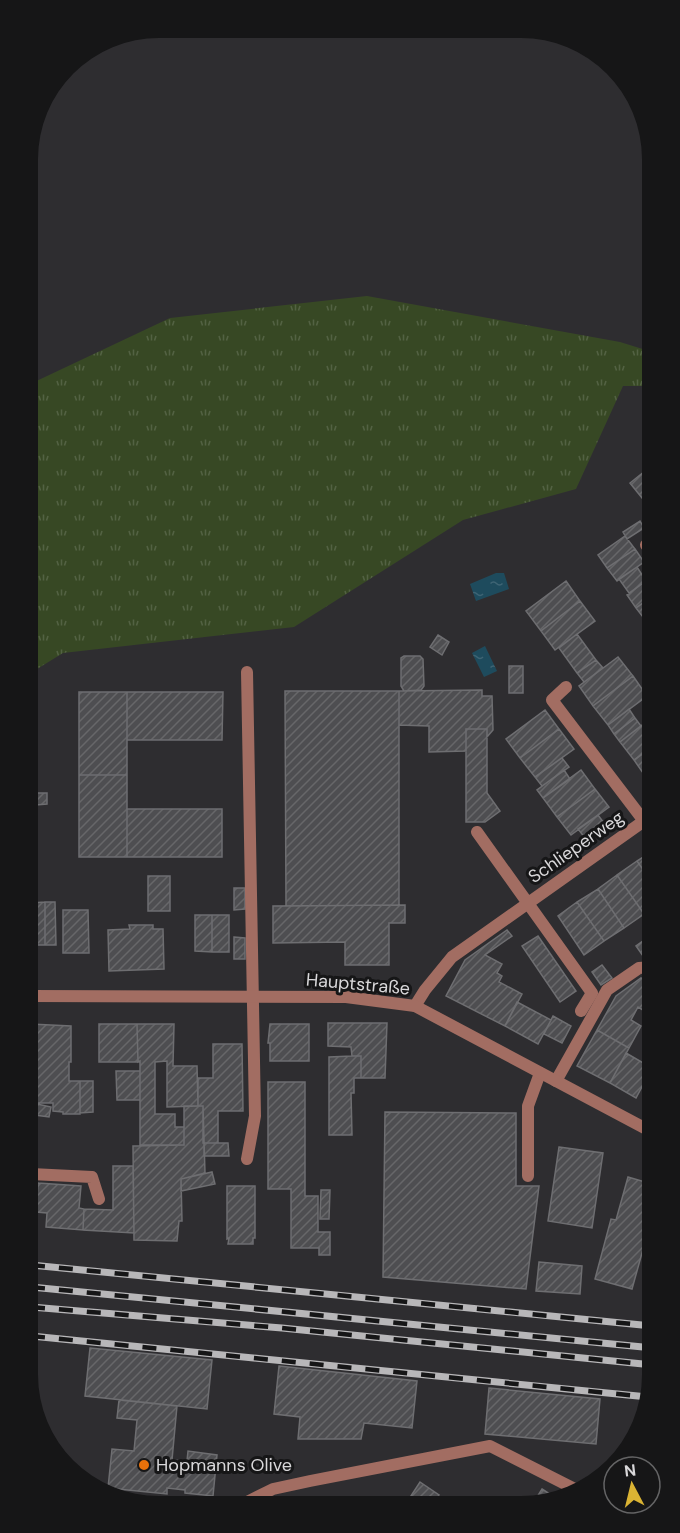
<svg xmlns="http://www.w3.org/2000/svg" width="680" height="1533" viewBox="0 0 680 1533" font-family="'DM Sans',sans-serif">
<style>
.grass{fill:url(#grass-tufts)}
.water{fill:url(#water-ripples)}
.building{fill:url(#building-hatch);stroke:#6e6e71;stroke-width:1.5}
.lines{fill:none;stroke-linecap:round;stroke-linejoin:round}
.service{stroke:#a26d62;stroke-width:12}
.minor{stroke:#a26d62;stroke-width:12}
.tertiary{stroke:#a26d62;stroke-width:12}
.rail-casing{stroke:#b8b7b9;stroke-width:7}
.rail{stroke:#161617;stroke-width:4.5;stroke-dasharray:14;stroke-linecap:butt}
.food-dot{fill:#e8710a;stroke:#161617;stroke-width:2}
.labels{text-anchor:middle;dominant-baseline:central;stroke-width:6;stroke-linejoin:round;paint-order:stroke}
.street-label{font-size:18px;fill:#d9d8da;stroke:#161617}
.poi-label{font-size:18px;fill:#d9d8da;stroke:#161617;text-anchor:start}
</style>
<defs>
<pattern id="grass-tufts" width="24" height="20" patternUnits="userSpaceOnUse" patternTransform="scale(1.5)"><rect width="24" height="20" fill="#374824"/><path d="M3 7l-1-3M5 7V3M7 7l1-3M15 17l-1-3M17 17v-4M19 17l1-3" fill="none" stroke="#536243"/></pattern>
<pattern id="water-ripples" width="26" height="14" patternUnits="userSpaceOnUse" patternTransform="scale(1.5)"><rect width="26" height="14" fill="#1e4b5d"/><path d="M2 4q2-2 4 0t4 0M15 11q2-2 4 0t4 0" fill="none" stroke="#3e6474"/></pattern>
<pattern id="building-hatch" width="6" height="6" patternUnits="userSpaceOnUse" patternTransform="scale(1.5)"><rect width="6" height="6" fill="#4e4e51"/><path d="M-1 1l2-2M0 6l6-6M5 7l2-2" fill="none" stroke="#676769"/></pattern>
</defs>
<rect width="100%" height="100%" fill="#2e2d30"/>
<path class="grass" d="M367,296L620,342L649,351V386H623L576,489L463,520L294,627L63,653L29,674L28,385L170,318Z"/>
<path class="water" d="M496,573H504L509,589L476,601L470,584Z
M485,646L497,671L484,677L472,653Z"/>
<path class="building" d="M645,471L650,477V492L642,498L630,483Z
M640,521L644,528L627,539L623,532Z
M625,536L635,549L607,568L598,555Z
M635,549L644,562L617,581L607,568Z
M637,567L646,581L629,593L619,579Z
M650,578V598L636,608L627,595Z
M566,581L580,601L541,631L526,611Z
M650,598V618L646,621L636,608Z
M580,601L595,621L555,650L541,631Z
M577,634L596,660L577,673L559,648Z
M438,635L449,642L442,655L430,647Z
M404,656H420L423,659L424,686L421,690L404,691L401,686V658Z
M618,657L633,676L593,706L579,686Z
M596,660L603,668L584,682L577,673Z
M509,666H523V693H509Z
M633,676L647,696L608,725L593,706Z
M482,690V696H492L493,730L487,737V729H466V751L429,752V726L399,725V691Z
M285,691H399V905L286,906Z
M79,692H127V775H79Z
M127,692H223L222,740H127Z
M629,709L635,718L614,734L608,725Z
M545,710L559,729L520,758L506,739Z
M635,718L641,726L620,742L614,734Z
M650,719L651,748L634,760L620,742Z
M466,729H487V793L500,811L485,822H466Z
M559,729L574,749L535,777L520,758Z
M651,748V779L648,780L634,760Z
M562,758L569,767L542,786L535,777Z
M564,770L570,779L543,798L537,790Z
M581,770L595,789L557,817L543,798Z
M79,775H127V857H79Z
M595,789L609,807L571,835L557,817Z
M36,793H47V804L36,805Z
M127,809H222V857H127Z
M598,815L604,823L585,838L578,829Z
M651,852V881L637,861Z
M637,861L651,881V909L644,914L617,875Z
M617,875L644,914L624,928L598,889Z
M148,876H170V911H148Z
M234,888H245V909L234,910Z
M598,889L624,928L604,941L577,902Z
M45,902V945H37V954H30V903Z
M45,902H55L56,945H45Z
M577,902L604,941L584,955L558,916Z
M405,905V923H389V965H345V942L273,943V906Z
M63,910H88L89,953H63Z
M195,915H212V952L195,951Z
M212,915H229V952H212Z
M129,925H153V929H163L164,969L109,971L108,930L130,929Z
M507,930L512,936L485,955L502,964L497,973L502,976L499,982L522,994L505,1026L446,996L465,960Z
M538,936L576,991L560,1002L522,946Z
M234,937L245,938V959H234Z
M647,938L651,944V950L643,956L636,946Z
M602,965L612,978L601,985L592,972Z
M641,978L651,984V1003L646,1012L638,1007L631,1020L641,1026L629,1048L597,1030L616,996Z
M517,1002L551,1020L538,1044L505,1026Z
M553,1016L571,1026L562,1043L544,1034Z
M328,1023H387L385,1078H361V1056H352L351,1047L328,1046Z
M30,1024L71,1026V1062H69V1081H80V1114H63V1112L53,1111V1103H32Z
M99,1024H137L138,1062H99Z
M137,1024H174L173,1066H197L198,1106L167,1107V1061L155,1062V1114H175V1127H184V1145H140V1061L138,1062Z
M270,1024H309V1061H270V1043H268Z
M597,1030L629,1048L610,1083L577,1066Z
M213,1044H242L243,1111H218V1143H203V1106H198V1078H213Z
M626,1053L652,1068L636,1098L610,1083Z
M352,1056H361V1078H354V1093H351L352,1135H329V1057Z
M116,1071H140V1100H117Z
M80,1081H93V1112L80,1113Z
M268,1082H305V1196H318V1232H330V1255H319V1248H291V1189H268Z
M37,1104L51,1107L49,1117L35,1115Z
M184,1106H203L205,1173L181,1179L182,1221H179L177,1241L134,1240L133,1146L184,1145Z
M385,1112L516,1113V1186H539L526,1289L383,1277Z
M204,1143H228L229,1156H204Z
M559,1147L603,1153L592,1228L548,1221Z
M113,1166H133L134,1233L83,1230L84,1209L113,1210Z
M212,1172L215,1184L181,1191V1179Z
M628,1177L652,1184V1217L632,1289L595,1279L611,1219L616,1220Z
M31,1183H38L36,1213H31Z
M38,1183L81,1186L79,1208L84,1209L83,1230L46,1227L47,1213L36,1212Z
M227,1186H255V1238H253V1244H228L229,1238L227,1239Z
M321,1190H330L329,1219H320Z
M652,1217V1242L646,1241Z
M539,1262L582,1266L580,1294L536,1291Z
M90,1348L212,1360L207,1409L85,1396Z
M279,1366L417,1381L412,1428L364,1423L361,1439H298L300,1417L274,1414Z
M489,1388L600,1399L596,1444L485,1434Z
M119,1400L177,1406L172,1460L187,1461L188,1451L217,1455L213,1496L185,1493V1490L167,1488V1494L108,1488L112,1449L134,1451L137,1420L117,1418Z
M420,1482L439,1495L434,1502H407Z
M542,1489L559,1500L556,1501L534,1502Z"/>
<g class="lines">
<path class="service" d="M556,1081L607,990L639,968L651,967
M247,1159L255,1116L247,672
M31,1174L92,1177L99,1199
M528,1176V1106L540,1073
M245,1503L273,1489L310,1481L490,1446L575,1489"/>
<path class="minor" d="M646,545L650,550
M566,687L552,700L644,821
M477,832L592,993L581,1011
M415,1006L425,990L452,957L651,816"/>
<path class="tertiary" d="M30,996L346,997L415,1006L652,1132"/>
<defs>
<path id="rail" d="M31,1265L652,1326
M31,1287L653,1348
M31,1307L282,1328L653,1365
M31,1336L648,1397"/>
</defs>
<use href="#rail" class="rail-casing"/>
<use href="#rail" class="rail"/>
</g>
<circle class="food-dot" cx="144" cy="1465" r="6"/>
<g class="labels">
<g class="street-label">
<text transform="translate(576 847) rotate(-35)">Schlieperweg</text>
<text transform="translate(358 984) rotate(5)">Hauptstraße</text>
</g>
<g class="poi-label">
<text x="156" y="1465">Hopmanns Olive</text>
</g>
</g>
<path d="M0 0H680V1533H0ZM159 38H521A121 121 0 0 1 642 159V1375A121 121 0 0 1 521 1496H159A121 121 0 0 1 38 1375V159A121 121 0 0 1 159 38Z" fill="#161617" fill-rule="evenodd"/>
<g transform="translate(632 1485) rotate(353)"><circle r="28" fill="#161617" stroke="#646465" stroke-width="1.5"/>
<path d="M0-4.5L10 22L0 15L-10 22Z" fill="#dab333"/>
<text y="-9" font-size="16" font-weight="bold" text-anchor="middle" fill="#d9d8da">N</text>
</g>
</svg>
